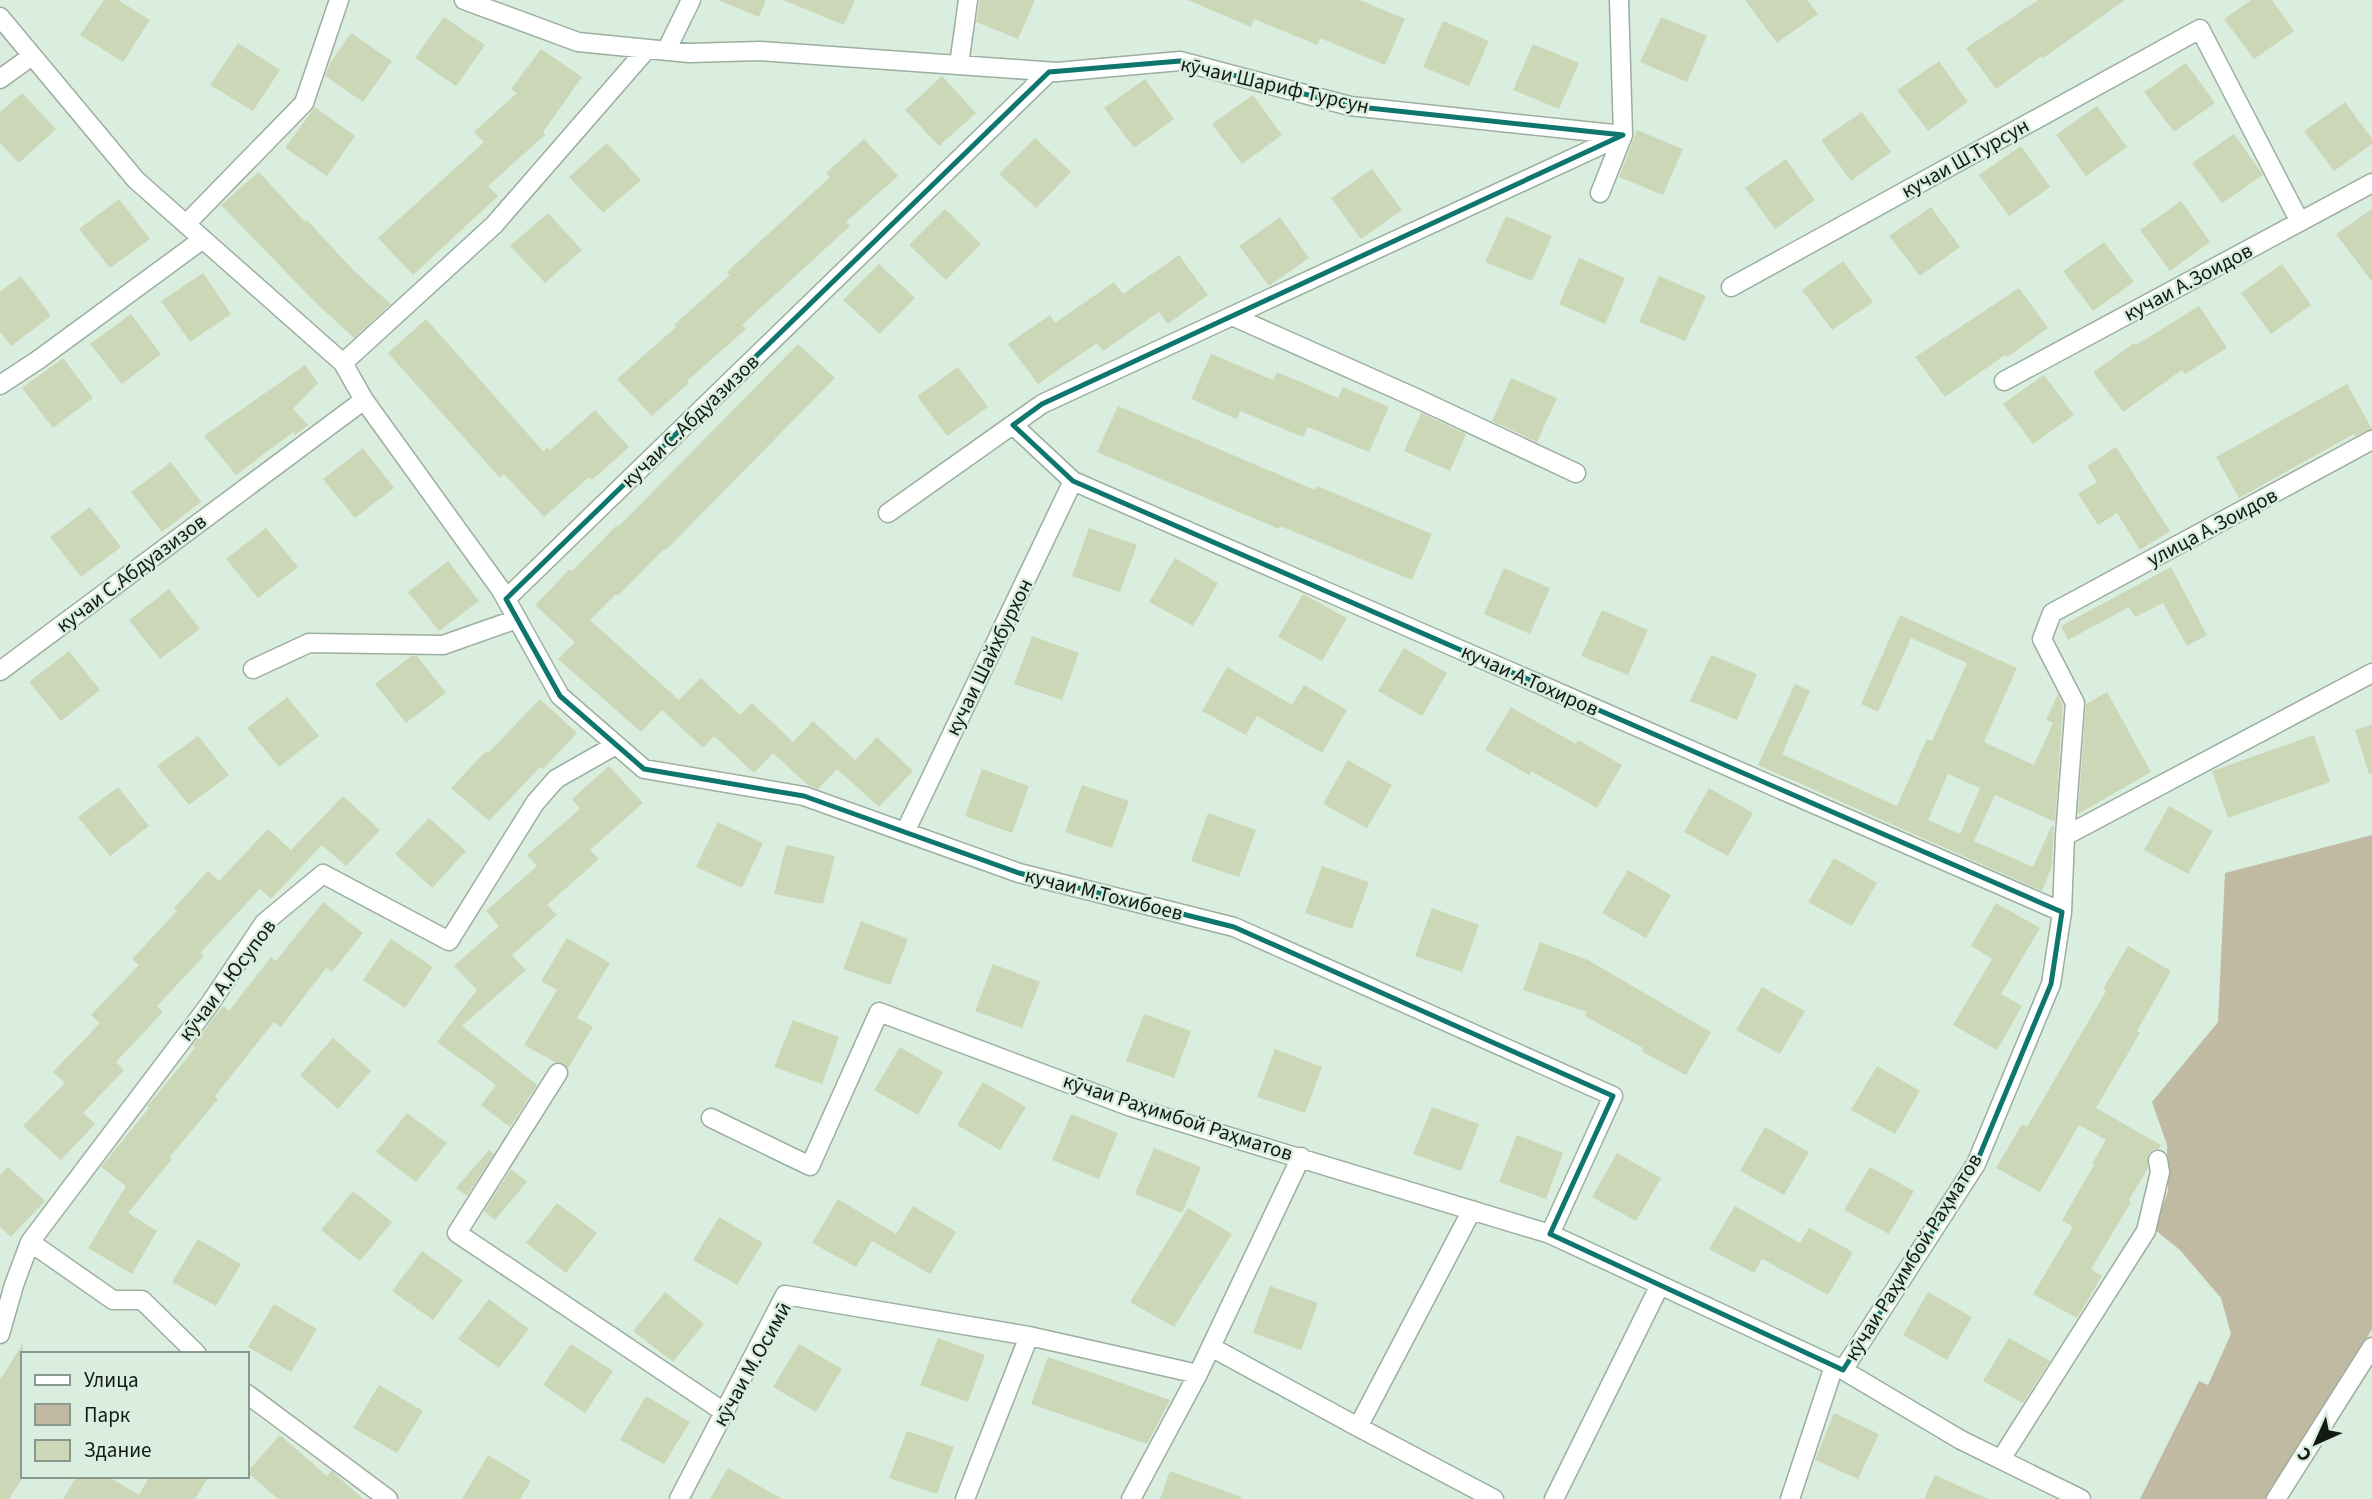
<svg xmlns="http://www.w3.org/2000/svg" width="2372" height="1499" viewBox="0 0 2372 1499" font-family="'Source Sans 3',sans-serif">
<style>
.green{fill:#c1baa3}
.building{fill:#ccd7b7;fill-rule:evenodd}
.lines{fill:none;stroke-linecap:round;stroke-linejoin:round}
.street-casing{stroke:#9bae9f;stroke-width:21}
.street{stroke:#fff;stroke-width:18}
.marked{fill:none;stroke:#0f766e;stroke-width:5;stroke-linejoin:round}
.labels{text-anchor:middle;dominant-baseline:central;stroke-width:5;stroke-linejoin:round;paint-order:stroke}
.street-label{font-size:21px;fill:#131a14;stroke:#daeedf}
</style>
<rect width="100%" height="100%" fill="#daeedf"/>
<path class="green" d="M2372,835V1329L2273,1499H2140L2199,1381L2208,1385L2231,1334L2221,1298L2180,1250L2154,1229L2168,1191L2167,1145L2152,1102L2218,1022L2225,873Z"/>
<path class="building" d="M104,0H118L150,20L123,62L80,35Z
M718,0H766L759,17Z
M783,0H855L844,25Z
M980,0H1035L1018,39L976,22Z
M1188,0H1360L1405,19L1385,65L1320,38L1317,45L1254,19L1251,27Z
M1745,0H1807L1818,14L1777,43Z
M2038,0H2125L2043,58L2042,56L1996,89L1966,48Z
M2251,0H2272L2294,31L2254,59L2224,19Z
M444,17L485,45L456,86L415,58Z
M1661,17L1707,36L1687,82L1640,62Z
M1443,21L1489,41L1469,86L1423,67Z
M351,33L392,61L363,102L325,76L330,63Z
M238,43L280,70L253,111L210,85Z
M1533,44L1579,63L1559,109L1513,90Z
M541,49L582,77L543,132L545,135L488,186L498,196L413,275L378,238L484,142L474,132L517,93L511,89Z
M1939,61L1968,102L1928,131L1897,90Z
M2186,63L2215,103L2174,132L2144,92Z
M942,76L976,113L939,146L905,110Z
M1145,79L1174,119L1134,148L1104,108Z
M22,93L56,129L19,163L0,143V112Z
M1253,95L1282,135L1242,164L1212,124Z
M2345,102L2372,139V144L2334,171L2304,131Z
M2097,106L2127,147L2086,176L2056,135Z
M315,107L355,136L327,176L285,148Z
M1862,112L1891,152L1851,181L1821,140Z
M1637,130L1683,149L1663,195L1619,177Z
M2234,134L2263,175L2222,203L2192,163Z
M1035,138L1071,172L1036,208L999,174Z
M864,139L898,176L846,222L850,226L742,325L746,329L687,381L689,383L652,416L617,379L676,327L674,325L730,275L727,272L830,177L826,173Z
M607,143L641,180L603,213L569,177Z
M2021,146L2050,187L2009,216L1979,175Z
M1786,159L1815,200L1775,229L1745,188Z
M1372,169L1402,210L1361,239L1331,198Z
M259,172L305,222L307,220L355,272L391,304L354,338L316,303L221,205Z
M119,199L150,239L110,268L79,229Z
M2181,201L2210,242L2170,271L2140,230Z
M1931,207L1960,247L1920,276L1889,236Z
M945,209L981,244L946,280L909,245Z
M2372,209V282L2336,234Z
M548,213L582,250L545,283L510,246Z
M1506,216L1552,236L1532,281L1485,262Z
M1280,217L1309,258L1269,286L1239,246Z
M2104,242L2134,282L2093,311L2063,271Z
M1179,255L1208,295L1168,324L1159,312L1103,351L1097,343L1038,384L1008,344L1050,315L1055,323L1114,282L1123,294Z
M1579,258L1625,278L1605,324L1559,304Z
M1843,261L1873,302L1832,330L1802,290Z
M879,264L915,298L880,334L843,300Z
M2282,264L2311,305L2271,334L2241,293Z
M203,273L231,314L190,342L161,301Z
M21,276L51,316L11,346L0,332V292Z
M1659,276L1706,296L1685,341L1639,322Z
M2019,288L2048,328L2007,357L2005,355L1945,397L1915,357Z
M2199,306L2227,348L2185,374L2182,370L2123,412L2093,372L2134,343L2136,345Z
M131,314L161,354L122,384L90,344Z
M426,319L543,451L547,447L550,450L595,410L629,447L592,480L589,477L544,517L504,474L500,478L388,353Z
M798,344L835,378L665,551L664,549L618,596L616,594L590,620L679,700L701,678L740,715L752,703L793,742L813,721L855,760L877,737L913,771L879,807L837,769L818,789L809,786L773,753L754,773L714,736L703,748L662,710L641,732L558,659L575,642L535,605L570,569L572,571L616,526L618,527Z
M1211,354L1273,380L1277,372L1338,398L1343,387L1389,407L1369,452L1308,427L1303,437L1240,411L1237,419L1191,399Z
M63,358L93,398L53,428L22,388Z
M305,365L318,383L293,409L308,425L295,435L293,432L236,475L204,436Z
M958,367L988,407L947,436L917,396Z
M2044,375L2074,415L2033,444L2003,404Z
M1511,378L1557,398L1537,442L1492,421Z
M2347,384L2372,429L2355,436L2354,434L2239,498L2216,457Z
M1118,406L1315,490L1317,486L1432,534L1412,580L1280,526L1279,529L1097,452Z
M1421,413L1466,434L1450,471L1404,451Z
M2116,447L2170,531L2140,550L2117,513L2098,525L2078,494L2097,482L2087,466Z
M363,448L394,488L355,518L323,479Z
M171,462L201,502L162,532L131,492Z
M90,507L121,547L81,577L50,537Z
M266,528L298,567L258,598L226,559Z
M1089,528L1137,545L1120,592L1072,576Z
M1175,558L1218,583L1193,626L1149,602Z
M448,561L479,601L439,631L408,592Z
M2171,567L2207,635L2187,646L2163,603L2135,617L2129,607L2068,640L2061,626Z
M1504,568L1550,588L1530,634L1484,614Z
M169,589L200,629L160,659L129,620Z
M1303,594L1347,618L1322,661L1278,637Z
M1602,610L1648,630L1628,675L1581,656Z
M1900,615L2017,668L1984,742L2034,765L2053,723L2046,720L2058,694L2063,705L2055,822L1995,795L1974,841L2033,867L2052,825L2054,826L2052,866L2042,891L1758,765L1795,684L1810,691L1782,754L1897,806L1927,739L1932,741L1967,663L1911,638L1878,712L1861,704ZM1948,774L1980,788L1960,834L1928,820Z
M1032,636L1079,653L1062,700L1014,684Z
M1404,648L1447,673L1422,716L1378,691Z
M69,651L100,690L61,721L29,682Z
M1711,655L1757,674L1737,720L1690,701Z
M411,656H417L446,693L406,723L375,684Z
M1227,667L1292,705L1304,685L1347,710L1322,753L1257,716L1246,735L1202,711Z
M2107,692L2151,772L2078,814L2086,704Z
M287,697L319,736L279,767L247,728Z
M540,699L577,733L543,769L540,767L489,821L451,788L486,751L488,753Z
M1511,707L1576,744L1578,740L1622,765L1597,808L1531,771L1529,775L1485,750Z
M2372,724V773L2369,774L2355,730Z
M2314,735L2330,782L2228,818L2212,771Z
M198,736L229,775L189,805L157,766Z
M1348,760L1392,785L1367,828L1323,804Z
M609,766L643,803L590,850L599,859L547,905L557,915L512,955L526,970L462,1026L537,1085L510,1127L481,1105L496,1085L437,1042L477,990L454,966L499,926L486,911L537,866L527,855L580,809L572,799Z
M982,769L1029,786L1012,833L965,816Z
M1082,785L1129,801L1112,848L1065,832Z
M118,787L149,826L110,856L78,817Z
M1709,788L1753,813L1728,856L1684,832Z
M343,796L380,830L346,866L322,845L271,899L260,889L200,953L204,956L157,1006L163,1012L116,1062L124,1070L83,1113L95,1124L61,1160L23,1126L65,1083L53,1072L100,1023L91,1015L139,965L132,959L177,911L174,908L208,871L219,881L268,829L291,850Z
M2169,806L2213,831L2188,874L2144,850Z
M1208,813L1256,830L1239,877L1191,861Z
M429,818L466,851L432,888L395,854Z
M718,822L763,843L742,888L696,867Z
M786,845L835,856L823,904L774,894Z
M1834,858L1877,883L1852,926L1808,902Z
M1322,866L1369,882L1352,929L1305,913Z
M1628,870L1671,895L1646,938L1602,913Z
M323,902L363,933L332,972L326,968L281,1027L274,1022L215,1096L218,1099L170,1157L172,1159L128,1213L157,1231L132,1274L88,1248L126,1186L101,1167L149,1108L147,1106L150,1103L195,1048L192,1046L223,1006L229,1011L271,957L276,961Z
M1996,903L2040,928L2001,994L2022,1006L1997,1050L1953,1025L1992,959L1971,946Z
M1432,908L1479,925L1462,972L1415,956Z
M861,921L908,939L890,985L843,969Z
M567,938L610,963L577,1018L593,1027L568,1068L563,1063L555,1062L524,1045L557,990L541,981Z
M391,939L433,967L405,1008L363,980Z
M1540,942L1588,960L1711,1032L1686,1075L1641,1051L1643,1048L1585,1016L1587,1012L1523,990Z
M2128,946L2171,971L2137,1031L2140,1033L2096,1108L2161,1145L2159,1149L2151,1151L2148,1155V1168L2129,1200L2131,1202L2091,1269L2102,1276L2077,1318L2033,1294L2073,1227L2062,1220L2094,1165L2092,1164L2106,1140L2079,1125L2040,1192L1996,1168L2022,1124L2027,1127L2106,991L2103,989Z
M993,964L1040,982L1022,1028L975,1011Z
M1762,987L1805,1011L1780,1054L1736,1030Z
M1144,1014L1191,1031L1174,1078L1126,1061Z
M793,1020L839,1037L822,1084L774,1067Z
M333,1038L371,1071L338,1109L300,1075Z
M900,1047L943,1072L918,1115L874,1090Z
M1275,1049L1322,1067L1305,1113L1257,1097Z
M1877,1066L1920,1091L1895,1134L1851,1110Z
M983,1082L1026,1107L1000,1150L957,1125Z
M1432,1107L1479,1124L1461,1171L1413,1154Z
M407,1113L447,1143L416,1182L376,1152Z
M1071,1114L1118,1133L1099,1179L1052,1160Z
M1765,1127L1809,1152L1784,1195L1740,1171Z
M1517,1135L1563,1153L1546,1199L1499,1182Z
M1154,1148L1201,1167L1182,1213L1135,1194Z
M489,1150L494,1154L467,1196L456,1188Z
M1617,1153L1661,1178L1636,1221L1592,1197Z
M8,1167L45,1201L11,1237L0,1227V1175Z
M1870,1167L1914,1191L1889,1234L1844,1210Z
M511,1169L527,1182L495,1220L484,1211Z
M353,1191L392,1222L360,1261L321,1230Z
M838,1199L896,1234L913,1206L956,1232L930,1274L872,1241L856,1267L812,1243Z
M557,1203L597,1233L566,1273L526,1243Z
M1735,1206L1800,1243L1809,1228L1853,1252L1828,1295L1762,1259L1754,1273L1709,1249Z
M1188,1208L1232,1234L1174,1327L1130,1302Z
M719,1217L763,1243L737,1285L693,1260Z
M198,1239L241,1264L216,1306L172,1282Z
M422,1251L463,1280L433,1320L392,1291Z
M1270,1286L1318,1303L1301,1350L1253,1333Z
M665,1292L704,1324L673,1362L633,1331Z
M1928,1292L1972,1317L1947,1360L1903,1335Z
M489,1299L529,1329L499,1368L458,1339Z
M274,1304L317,1329L291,1372L248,1347Z
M938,1338L985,1355L968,1402L920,1385Z
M2009,1338L2050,1361L2023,1403L1983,1381Z
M23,1343V1477L9,1499H0V1380Z
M571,1344L613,1371L585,1413L543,1385Z
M799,1344L842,1369L816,1412L773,1387Z
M1048,1357L1170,1400L1147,1444L1031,1404Z
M379,1385L423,1411L397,1453L353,1428Z
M646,1396L690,1422L664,1464L620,1440Z
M1834,1413L1879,1434L1858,1479L1815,1460Z
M907,1431L954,1447L937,1494L889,1478Z
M280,1435L327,1476L332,1471L363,1499H278L247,1472Z
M488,1455L531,1481L520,1499H462Z
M728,1468L782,1499H710Z
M1170,1471L1241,1497V1499H1160Z
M1935,1475L1988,1499H1924Z
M77,1476H107L139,1495L150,1476H209L195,1499H63Z"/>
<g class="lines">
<defs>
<path id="street" d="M464,0L578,42L689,53L760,51L1057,72L1180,61L1350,106L1623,135
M0,17L136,180L343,363L364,400L501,590L560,696L644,769L804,796L1019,873L1234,927L1613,1096L1550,1234
M666,51L691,0
M959,65L968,0
M0,79L32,56
M1600,193L1623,135L1619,0
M186,224L304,103L339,0
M1731,287L2200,29L2300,222
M1232,316L1416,398L1576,473
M343,363L494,225L647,49
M2004,381L2372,183
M0,385L38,360L203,239
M1013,425L1073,481L2062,912
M888,513L1042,404L1623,135
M506,599L1049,72
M253,669L309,643L443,645L517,619
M0,671L364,400
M905,832L1073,481
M2065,836L2075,703L2042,639L2052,613L2372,440
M558,1073L457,1233L724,1412
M711,1118L810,1166L879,1012L1131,1107L1550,1234L1843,1370L1961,1440L2081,1499
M30,1242L113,1300H142L197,1354
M0,1334L14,1285L30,1242L209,1005L264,923L323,874L449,941L535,803L556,779L616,745
M1211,1347L1358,1427L1472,1210
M1843,1370L1976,1164L2051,984L2062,912L2065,836L2372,673
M247,1394L388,1499
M1358,1427L1494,1499
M2001,1459L2146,1231L2160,1172L2158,1160
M679,1499L785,1295L1029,1336
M965,1499L1029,1336L1198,1374L1301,1157
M1131,1499L1198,1374
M1554,1499L1660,1285
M1790,1499L1834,1366
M2276,1499L2372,1347"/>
</defs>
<use href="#street" class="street-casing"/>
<use href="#street" class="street"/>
</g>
<path class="marked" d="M1180,61L1350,106L1623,135L1042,404L1013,425L1073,481L2062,912L2051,984L1976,1164L1843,1370L1550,1234L1613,1096L1234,927L1019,873L804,796L644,769L560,696L506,599L1049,72Z"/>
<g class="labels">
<g class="street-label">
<text transform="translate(1275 85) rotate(13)">кӯчаи Шариф Турсун</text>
<text transform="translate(1965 158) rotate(-29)">кучаи Ш.Турсун</text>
<text transform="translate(2188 282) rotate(-28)">кучаи А.Зоидов</text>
<text transform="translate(690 421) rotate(-44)">кучаи С.Абдуазизов</text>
<text transform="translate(2212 527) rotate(-28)">улица А.Зоидов</text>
<text transform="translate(131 573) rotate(-37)">кучаи С.Абдуазизов</text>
<text transform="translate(989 657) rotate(-64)">кучаи Шайхбурхон</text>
<text transform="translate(1530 680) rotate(24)">кучаи А.Тохиров</text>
<text transform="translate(1104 894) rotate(14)">кучаи М.Тохибоев</text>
<text transform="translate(227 980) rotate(-53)">кӯчаи А.Юсупов</text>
<text transform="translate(1178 1117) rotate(18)">кӯчаи Раҳимбой Раҳматов</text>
<text transform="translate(1913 1257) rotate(-58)">кӯчаи Раҳимбой Раҳматов</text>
<text transform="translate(752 1364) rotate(-61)">кӯчаи М.Осимӣ</text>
</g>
</g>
<rect x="21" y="1352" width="228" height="126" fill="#daeedf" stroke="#8a998e" stroke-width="2"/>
<rect x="35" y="1375" width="35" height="10" fill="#ffffff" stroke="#8a998e" stroke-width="2"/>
<text x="84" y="1387" font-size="21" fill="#131a14">Улица</text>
<rect x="35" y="1404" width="35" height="21" fill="#c1baa3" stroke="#8a998e" stroke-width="2"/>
<text x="84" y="1422" font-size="21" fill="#131a14">Парк</text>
<rect x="35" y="1440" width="35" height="21" fill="#ccd7b7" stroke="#8a998e" stroke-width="2"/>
<text x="84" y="1457" font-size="21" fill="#131a14">Здание</text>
<g transform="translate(2316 1443) rotate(225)" stroke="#daeedf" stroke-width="5" paint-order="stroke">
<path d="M0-5L12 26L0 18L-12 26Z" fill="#131a14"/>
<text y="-10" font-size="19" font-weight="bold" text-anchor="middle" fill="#131a14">С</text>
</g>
</svg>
